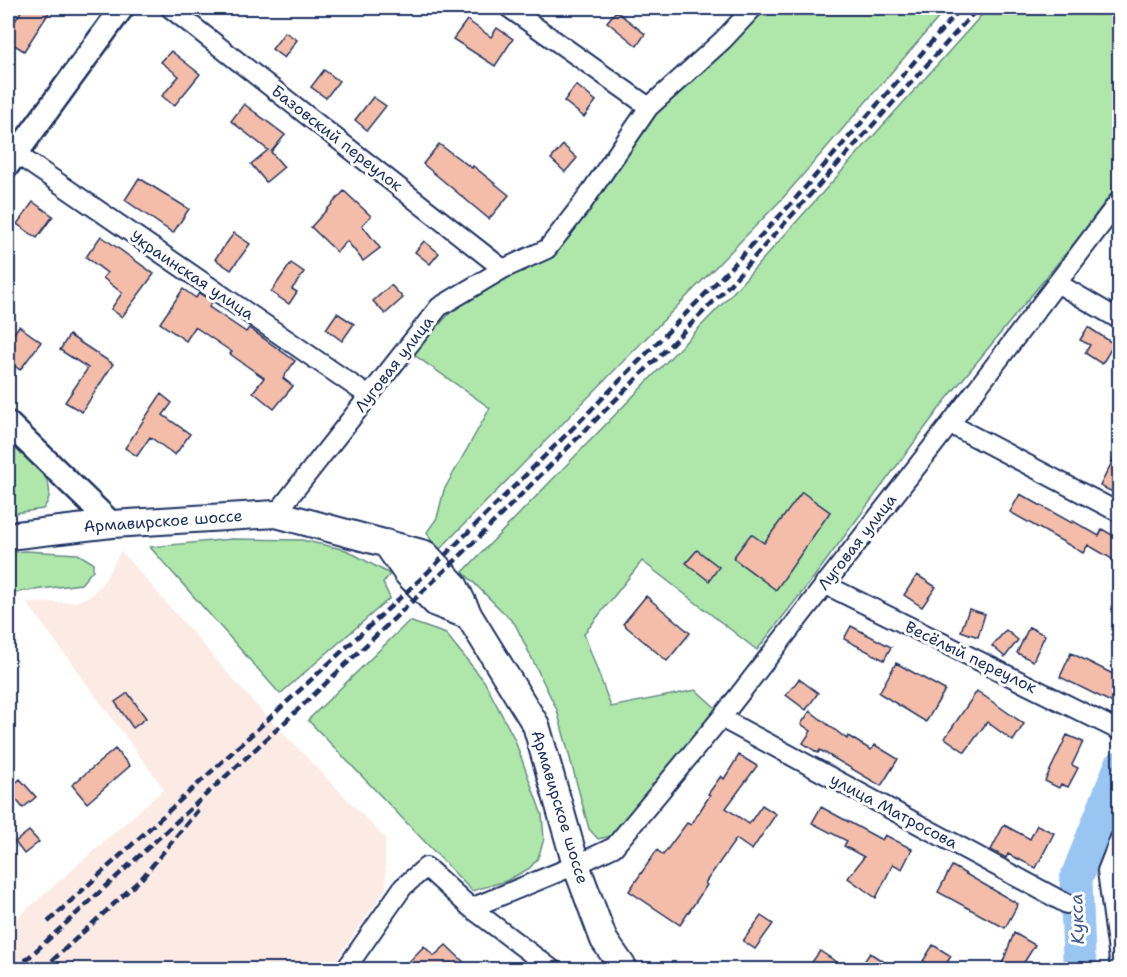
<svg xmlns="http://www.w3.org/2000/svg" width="1127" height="977" viewBox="0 0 1127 977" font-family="'Shantell Sans',sans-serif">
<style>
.built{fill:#fcebe5}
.green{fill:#afe7ab;stroke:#658b84;stroke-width:1.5}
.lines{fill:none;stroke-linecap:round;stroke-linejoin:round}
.river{stroke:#99c5f3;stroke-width:33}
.building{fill:#f4bda9;stroke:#1b2f5e;stroke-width:1.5}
.minor-casing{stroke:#1b2f5e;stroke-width:22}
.tertiary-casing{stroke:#1b2f5e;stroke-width:27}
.secondary-casing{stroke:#1b2f5e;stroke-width:30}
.minor{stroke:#fff;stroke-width:18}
.tertiary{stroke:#fff;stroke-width:22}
.secondary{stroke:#fff;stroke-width:26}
.rail{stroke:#1b2f5e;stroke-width:4.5;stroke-dasharray:9 4.5;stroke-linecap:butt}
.labels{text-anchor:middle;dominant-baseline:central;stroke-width:6;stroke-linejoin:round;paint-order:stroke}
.street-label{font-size:16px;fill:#1b2f5e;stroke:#fff}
.water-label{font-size:18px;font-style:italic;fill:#415c8b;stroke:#fff}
</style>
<rect width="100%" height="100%" fill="#fff"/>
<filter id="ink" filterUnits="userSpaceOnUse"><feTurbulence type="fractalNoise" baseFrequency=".0167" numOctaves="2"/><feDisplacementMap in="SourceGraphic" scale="12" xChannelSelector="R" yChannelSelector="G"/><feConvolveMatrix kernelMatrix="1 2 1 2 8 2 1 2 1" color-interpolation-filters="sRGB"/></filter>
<g filter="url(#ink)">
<path class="built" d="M121,551L254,703L385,838L386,889L330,969H8V926L164,789L27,603L75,602L92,595L104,581Z"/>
<path class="green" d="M763,8H947L782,199L437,552L427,532L437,518L444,490L490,408L413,354L449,314L499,278L543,261L549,256L655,113L730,43Z
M988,8H1119V183L1080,236L945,401L817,573L757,650L642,561L584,634L611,707L696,690L717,709L612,836L598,839L589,829L557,710L515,624L463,572L729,297Z
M8,439C26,457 65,481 43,509L8,514Z
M232,539L302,540L346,550L390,574L383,583L390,598L280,694L150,547Z
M25,551L78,554L93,563V570L81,584L18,592L8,595V553Z
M409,621L446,634L484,681L514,738L542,815L544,839L538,858L530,868L506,881L472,891L308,720Z"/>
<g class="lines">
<path class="river" d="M1083,970L1079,957L1076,879L1120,767"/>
</g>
<path class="building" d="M23,8H52L24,51L8,41V32Z
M616,11L645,34L637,46L607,22Z
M467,20L491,37L497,28L513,39L495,66L453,39Z
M285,32L297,40L284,58L272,49Z
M171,51L200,74L174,106L162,96L179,76L161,62Z
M324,70L339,81L326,98L311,87Z
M576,85L596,101L584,117L564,101Z
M373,97L386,106L367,130L355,120Z
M244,104L285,135L271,152L284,167L266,182L251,164L268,150L231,121Z
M439,144L472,168L473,166L509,195L489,219L423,164Z
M563,145L577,158L565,172L551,159Z
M139,178L189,209L173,233L125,200Z
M344,191L371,216L362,225L380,248L363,261L347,241L337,252L311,227Z
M33,202L53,216L37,238L17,224Z
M234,233L250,244L231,270L215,259Z
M101,236L154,274L122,317L111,309L122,293L103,278L107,273L86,257Z
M424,241L439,253L430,264L415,252Z
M291,263L304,272L292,289L297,292L289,304L271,292Z
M391,285L403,298L385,314L373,301Z
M183,289L196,298L199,293L212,302L209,307L246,332L249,328L295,361L283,378L293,386L274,409L253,392L264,378L230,354L232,352L195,327L186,341L160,323Z
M337,313L354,324L342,341L326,329Z
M19,326L41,342L20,370L8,361V342Z
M1088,327L1114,344L1102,364L1085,353L1090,345L1080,340Z
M69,335L113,364L82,412L65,402L88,368L60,350Z
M161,394L172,403L163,415L190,434L175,455L150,437L137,456L125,448Z
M1119,448V495L1100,486Z
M802,492L830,512L776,590L733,558L751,534L764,543Z
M1020,494L1072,523L1073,521L1099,536L1102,529L1119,539V563L1088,545L1083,553L1010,512Z
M697,550L719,567L709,581L686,563Z
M917,575L936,587L922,607L904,595Z
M646,596L690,633L667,661L623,624Z
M969,609L985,614L978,637L961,631Z
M851,626L891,647L884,660L844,639Z
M1029,627L1045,635L1033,661L1017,653Z
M1006,630L1018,640L1005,657L992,646Z
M1071,653L1119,677V706L1060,677Z
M896,663L945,690L926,722L879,693Z
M799,679L818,693L806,710L786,695Z
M977,691L1024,724L1013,741L987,722L965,752L945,738Z
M128,693L146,718L133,728L115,702Z
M810,711L847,739L848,736L871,750L875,745L898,759L881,786L820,750L818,753L803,743L811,731L801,724Z
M1067,735L1083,742L1072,765L1078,768L1068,787L1061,784L1059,788L1045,781Z
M115,749L130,766L87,803L72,785Z
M739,755L757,766L726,808L749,824L762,805L776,814L752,850L736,839L705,883L707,885L680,925L629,891L657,850L663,855L687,823L691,825L710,795L708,794L721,776L724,779Z
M20,779L36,797L23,808L8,790Z
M821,807L882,840L885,835L912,849L902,869L893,864L876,898L848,878L864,857L844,846L847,841L812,823Z
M1004,825L1030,839L1037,825L1054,833L1036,868L1008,854L1006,858L991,850Z
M29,831L39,842L24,854L15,842Z
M952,866L1018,904L1005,928L938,892Z
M761,916L773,924L755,949L743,941Z
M1014,933L1035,945L1020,969H1000Z
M446,945L471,969H402L424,946L434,956Z
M933,945L951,956L943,969H936L923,961Z
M820,951L847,969H822L812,962Z
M870,953L895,969H859Z"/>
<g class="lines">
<defs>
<path id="minor" d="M170,8L503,269
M509,8L649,107
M15,153L369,396
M1057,283L1120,320
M950,424L1120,513
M276,514L439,307L503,269L547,249L582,204L649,107L723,40L753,8
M824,584L1118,730
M721,718L1067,904
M1120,838L1107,871L1120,967
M471,908L576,865L614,847L721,718L950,424L1120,200
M345,970L403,887L426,867L471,908L553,970"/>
<path id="tertiary" d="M8,165L122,8
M8,423L112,524"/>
<path id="secondary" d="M8,536L112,524L276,514L425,554L454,585L469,616L536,725L576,865L604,940L625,970
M386,543L407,573L436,603L469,616"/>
</defs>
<use href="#minor" class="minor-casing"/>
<use href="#tertiary" class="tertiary-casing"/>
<use href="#secondary" class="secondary-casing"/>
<use href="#minor" class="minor"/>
<use href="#tertiary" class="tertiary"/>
<use href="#secondary" class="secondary"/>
<path class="rail" d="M48,922L427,573L586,415L713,286L789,206L961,8
M15,970L286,721L459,557L722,293L978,8
M42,970L142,878L198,810"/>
</g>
</g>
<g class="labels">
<g class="street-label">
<text transform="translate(337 138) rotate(38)">Базовский переулок</text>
<text transform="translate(192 275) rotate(34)">Украинская улица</text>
<text transform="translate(394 364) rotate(-52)">Луговая улица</text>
<text transform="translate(163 521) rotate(-4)">Армавирское шоссе</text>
<text transform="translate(857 542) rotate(-52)">Луговая улица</text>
<text transform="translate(971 657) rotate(26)">Весёлый переулок</text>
<text transform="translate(560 807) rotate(73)">Армавирское шоссе</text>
<text transform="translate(894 811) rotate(28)">улица Матросова</text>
</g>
<g class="water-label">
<text transform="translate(1077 919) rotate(-92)">Кукса</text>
</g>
</g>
<rect width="1127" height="977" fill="none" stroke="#fff" stroke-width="30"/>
<rect x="15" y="15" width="1097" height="947" fill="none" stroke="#1b2f5e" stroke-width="2" filter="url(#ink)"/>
</svg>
